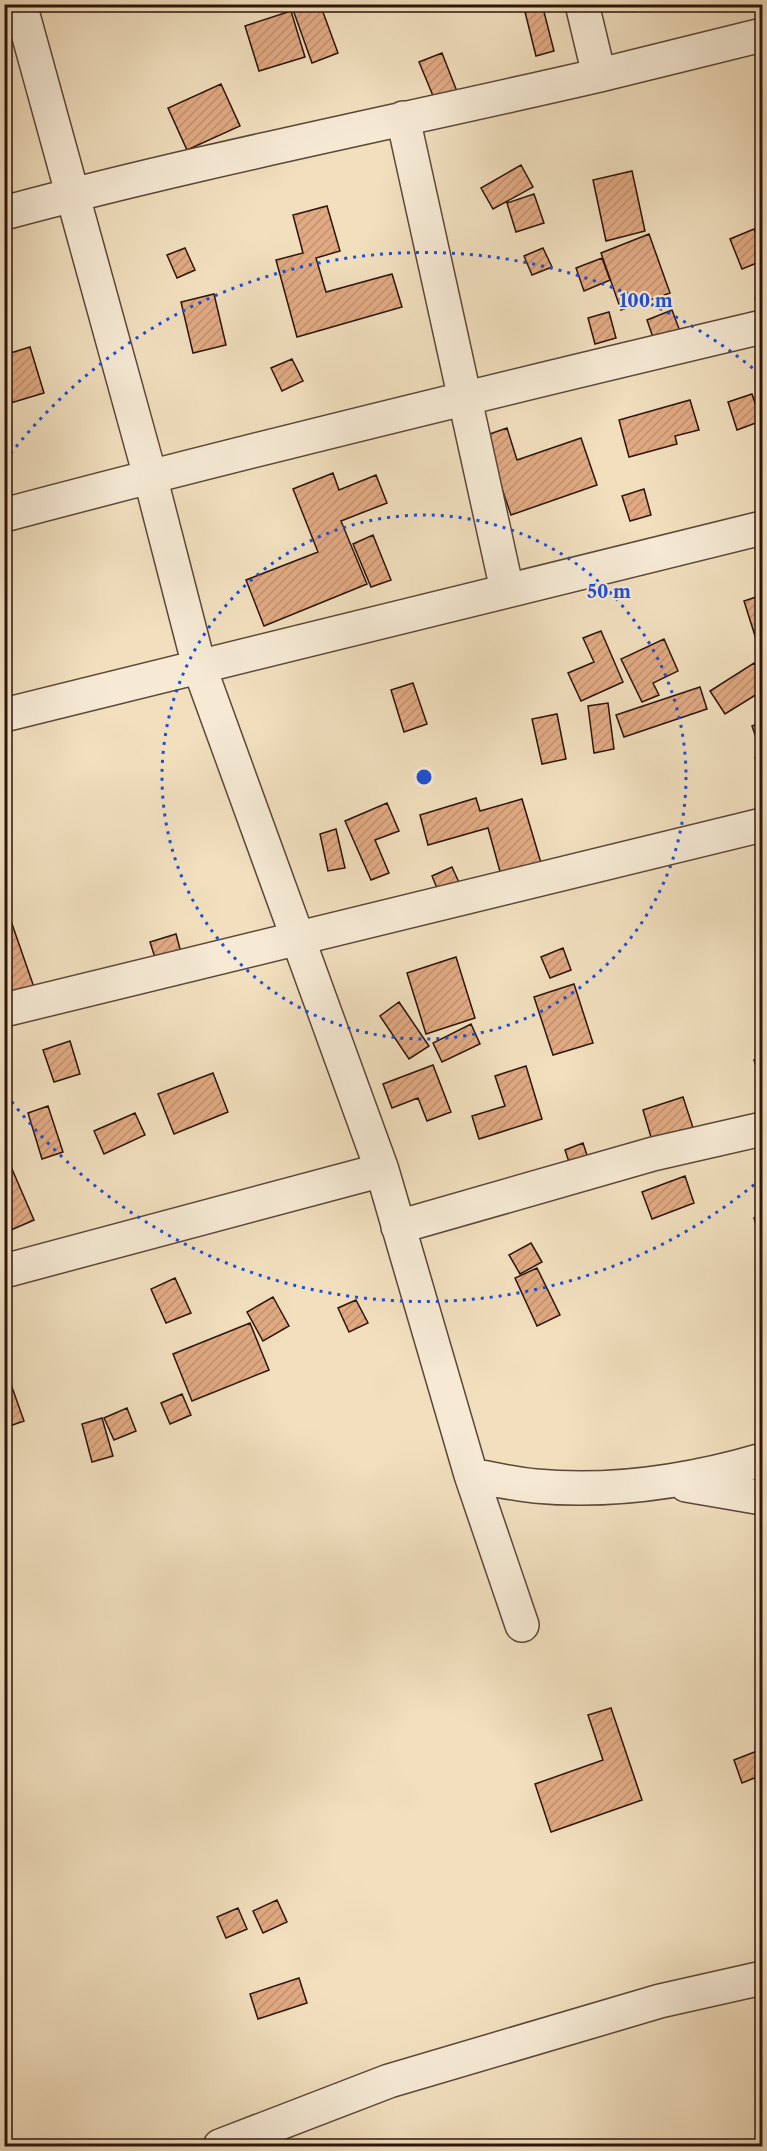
<svg xmlns="http://www.w3.org/2000/svg" width="767" height="2151" viewBox="0 0 767 2151" font-family="'Libre Caslon Text',serif">
<style>
.building{fill:url(#building-hatch);stroke:#2c140b;stroke-width:1.5}
.lines{fill:none;stroke-linecap:round;stroke-linejoin:round}
.street-casing{stroke:#5d4738;stroke-width:36}
.street{stroke:#f6ead5;stroke-width:33}
.ring{fill:none;stroke:#1d4ed8;stroke-width:3;stroke-dasharray:3 6}
.centre{fill:#1d4ed8;stroke:#f6ead5;stroke-width:3}
.ring-label{font-size:18px;text-anchor:middle;font-weight:bold;fill:#1d4ed8;stroke:#f6ead5;stroke-width:4.5;stroke-linejoin:round;paint-order:stroke}
</style>
<defs>
<pattern id="building-hatch" width="6" height="6" patternUnits="userSpaceOnUse" patternTransform="scale(1.5)"><rect width="6" height="6" fill="#e1aa83"/><path d="M-1 1l2-2M0 6l6-6M5 7l2-2" fill="none" stroke="#c19170"/></pattern>
</defs>
<rect width="100%" height="100%" fill="#f1dfbe"/>
<filter id="stains"><feTurbulence type="fractalNoise" baseFrequency=".00333" numOctaves="4"/><feColorMatrix values="0 0 0 0 .2 0 0 0 0 .09 0 0 0 0 .02 0 0 0 .5 -.17"/></filter>
<radialGradient id="worn" r=".72"><stop offset=".6" stop-color="#630" stop-opacity="0"/><stop offset="1" stop-color="#630" stop-opacity=".3"/></radialGradient>
<path class="building" d="M299,4H320L338,53L312,63L292,7Z
M523,4H542L554,51L536,56Z
M291,11L305,57L259,71L245,26Z
M442,53L458,94L436,103L419,62Z
M221,84L240,126L187,150L168,108Z
M521,165L533,187L493,209L481,188Z
M632,171L645,231L606,241L593,180Z
M534,194L544,223L516,232L507,203Z
M327,206L340,251L316,258L326,292L392,274L402,307L297,337L276,260L303,253L293,215Z
M754,229L762,250V261L742,269L730,239Z
M649,234L670,293L621,310L601,253Z
M185,248L195,270L177,278L167,255Z
M543,248L552,267L532,275L524,256Z
M602,258L610,280L584,291L576,268Z
M214,294L226,345L193,353L181,302Z
M762,296V323L755,298Z
M672,310L684,342L658,352L647,320Z
M609,312L616,338L595,344L588,318Z
M30,347L44,393L4,405V355Z
M292,359L303,381L282,391L271,368Z
M752,394L761,421L737,430L728,402Z
M690,400L699,430L675,436L677,444L629,457L619,420Z
M507,428L517,460L581,438L597,485L511,515L484,436Z
M333,473L339,490L376,475L387,503L341,521L367,584L264,626L246,580L318,552L293,489Z
M644,489L651,515L630,521L622,496Z
M373,535L391,580L371,587L353,544Z
M762,595V637L756,639L744,601Z
M601,631L623,682L581,701L568,673L594,662L583,638Z
M664,639L678,671L653,683L659,695L642,702L621,659Z
M754,663L762,676V691L725,714L710,691Z
M413,683L427,724L404,732L391,690Z
M700,687L707,709L624,737L616,715Z
M608,703L614,749L594,753L588,706Z
M557,714L566,759L542,764L532,719Z
M762,722V779L755,758L762,755L752,726Z
M476,798L480,811L522,799L541,863L501,875L488,828L428,845L420,815Z
M387,803L399,831L375,840L389,873L371,880L345,821Z
M336,829L345,868L328,871L320,834Z
M452,867L462,889L441,898L432,876Z
M11,921L36,993L4,1004V923Z
M176,934L183,960L158,967L150,942Z
M563,948L571,970L550,978L541,957Z
M456,957L475,1018L426,1034L407,973Z
M574,984L593,1043L553,1055L534,997Z
M399,1002L429,1046L409,1059L380,1016Z
M471,1024L480,1044L442,1062L433,1043Z
M70,1041L80,1074L54,1082L43,1050Z
M762,1057V1085L754,1060Z
M433,1065L451,1112L427,1121L418,1098L392,1108L383,1084Z
M526,1066L542,1119L479,1139L472,1116L505,1106L495,1076Z
M213,1073L228,1112L174,1134L158,1094Z
M683,1097L697,1140L656,1154L643,1110Z
M48,1106L63,1152L42,1159L28,1113Z
M135,1113L145,1135L104,1154L94,1131Z
M583,1143L591,1167L573,1174L565,1150Z
M12,1169L34,1220L11,1230L4,1214V1172Z
M685,1176L694,1203L652,1219L642,1192Z
M762,1215V1245L754,1218Z
M531,1243L542,1262L520,1274L509,1255Z
M537,1268L560,1315L537,1326L515,1278Z
M175,1278L191,1313L166,1323L151,1289Z
M273,1297L289,1326L263,1341L247,1312Z
M356,1300L368,1323L349,1332L338,1308Z
M250,1323L269,1370L192,1401L173,1354Z
M8,1376L24,1421L4,1428V1377Z
M182,1394L191,1415L170,1424L161,1403Z
M127,1408L136,1431L114,1440L104,1418Z
M102,1418L113,1456L92,1462L82,1424Z
M611,1708L642,1800L551,1832L535,1784L603,1760L588,1715Z
M757,1751L762,1766V1775L742,1783L734,1760Z
M277,1900L287,1922L263,1933L253,1911Z
M238,1908L247,1929L226,1938L217,1917Z
M299,1978L307,2003L258,2019L250,1994Z"/>
<g class="lines">
<defs>
<path id="street" d="M20,4L150,476L199,666L382,1170L471,1475L522,1625
M582,4L599,75
M403,118L507,590
M4,213C201,160 401,121 600,75C654,62 708,48 762,35
M4,515C256,448 509,387 762,327
M4,715L762,528
M4,1010L762,825
M398,1227L653,1154L762,1129
M4,1271L382,1170
M471,1475C492,1479 514,1484 535,1486C610,1493 690,1481 762,1460
M686,1485L762,1498
M220,2146L389,2081L660,2001L762,1978"/>
</defs>
<use href="#street" class="street-casing"/>
<use href="#street" class="street"/>
</g>
<g class="ring">
<circle cx="424" cy="777" r="262"/>
<path d="M761 1179A525 525 0 0 1 5 1093M5 461A525 525 0 0 1 761 375"/>
</g>
<circle cx="424" cy="777" r="9" class="centre"/>
<g class="ring-label">
<text x="646" y="307">100 m</text>
<text x="609" y="598">50 m</text>
</g>
<rect width="767" height="2151" fill="none" stroke="#f1dfbe" stroke-width="24"/>
<rect x="6" y="6" width="755" height="2139" fill="none" stroke="#2c140b" stroke-width="3"/>
<rect x="12" y="12" width="743" height="2127" fill="none" stroke="#2c140b" stroke-width="1.5"/>
<rect width="100%" height="100%" filter="url(#stains)"/>
<rect width="100%" height="100%" fill="url(#worn)"/>
</svg>
